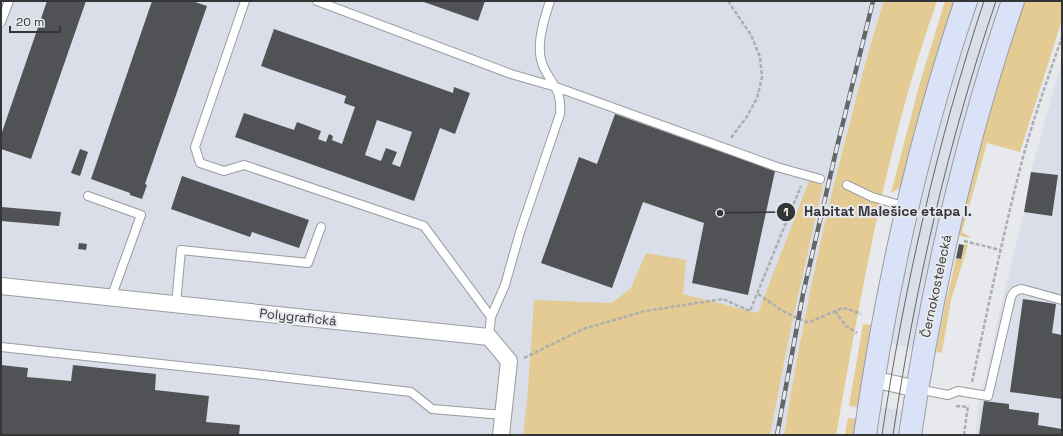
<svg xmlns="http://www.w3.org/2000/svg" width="1063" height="436" viewBox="0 0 1063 436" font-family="'Space Grotesk',sans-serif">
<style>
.built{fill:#d9dee9}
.green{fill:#e3cb93}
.building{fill:#515256;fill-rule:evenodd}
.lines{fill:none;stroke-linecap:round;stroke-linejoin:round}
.lane-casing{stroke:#9a9ca0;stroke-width:10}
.street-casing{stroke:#9a9ca0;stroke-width:18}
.secondary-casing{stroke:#9a9ca0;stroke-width:24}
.path{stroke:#acaeb1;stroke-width:2.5;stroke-dasharray:4 2;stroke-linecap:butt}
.lane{stroke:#fff;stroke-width:8}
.street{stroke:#fff;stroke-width:16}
.secondary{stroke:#dae2f7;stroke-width:22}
.tram{stroke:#646668;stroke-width:1}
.rail-casing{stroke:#646668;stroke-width:4.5}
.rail{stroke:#e7e9ed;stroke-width:3;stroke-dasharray:9;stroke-linecap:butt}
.labels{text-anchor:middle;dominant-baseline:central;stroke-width:4;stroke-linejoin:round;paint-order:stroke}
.street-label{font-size:13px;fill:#343537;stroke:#e7e9ed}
.leader{fill:none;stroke:#343537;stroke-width:1.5}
.callout-dot{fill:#343537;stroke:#e7e9ed;stroke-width:1.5}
.mark-label{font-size:12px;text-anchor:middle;font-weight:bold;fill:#fff}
.callout-label{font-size:14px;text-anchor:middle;font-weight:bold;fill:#343537;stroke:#e7e9ed;stroke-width:4;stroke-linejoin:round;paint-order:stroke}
</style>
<rect width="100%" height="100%" fill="#e7e9ed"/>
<path class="built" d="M1,1H884L874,29L839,162L803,324L784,435H1Z
M977,1H1003L914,346L912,348L892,344L890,341L919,203L956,67Z
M1062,60V435H975L981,389L985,381L997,323L1024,212L1031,172Z
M881,407L903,411V414H900L897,435H878L881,412L878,411L879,409Z"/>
<path class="green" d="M884,1H937C887,141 862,289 836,435H784C801,328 823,222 851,118C861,79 871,39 884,1Z
M945,1H955L903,183L899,188L891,193L919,86Z
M1024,1H1062V20L1020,152L987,143L962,232L970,237V238L957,235L990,108Z
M809,181L823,185L791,327L770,435H523L527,402L534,300L612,303L631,288L646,253L686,260L683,294L758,313Z
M964,244L968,245L951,300L942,352L938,353L936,351L947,295H948L956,258L961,259Z
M863,324L872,325L858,407L849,406Z
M848,418L857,419L854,435H845Z"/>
<path class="building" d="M47,1H86L31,159L1,149V135Z
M152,1H192L207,6L145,184L147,185L142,199L130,195V193L91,179Z
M421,1H485L478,21Z
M274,29L453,93L454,87L470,93L455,134L440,128L414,201L235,137L244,113L294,130L297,122L321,131L318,139L326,142L329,134L333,136L332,140L342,144L355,107L344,103L346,96L261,66ZM377,120L412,132L400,167L392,164L397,152L386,148L381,161L365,155Z
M615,114L775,171L748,295L692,283L704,223L643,202L612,288L541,263L579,157L597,164Z
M80,149L88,152L80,176L71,173Z
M1031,172L1058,175L1052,216L1024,212Z
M182,176L309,220L299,248L252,232L250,237L171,209Z
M1,207L61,212L59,226L1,221Z
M79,243L87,244L86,250L78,249Z
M959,244L964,245L961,259L956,258Z
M1023,299L1056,304L1052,333L1062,335V399L1010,392Z
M1,365L28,368L27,377L71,381L73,365L156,374L155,390L209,396L206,422L240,425L239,435H1Z
M984,401L1009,404V409L1039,413L1038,425L1062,429V435H979Z"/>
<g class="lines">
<defs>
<path id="lane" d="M245,1L195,147L200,163L224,171L244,165L424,226L491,317L489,337
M317,1L511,74L556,87L777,167L820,179
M1,22L9,1
M847,185L872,197L907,207
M88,196L141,215L111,298
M176,304L181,250L308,263L321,227
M491,317L505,285L520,232L560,114C562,89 553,87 544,68C534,48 544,20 550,1
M1,347L236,372L411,392L432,409L503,415
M918,389L948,395L958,391L988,396L1011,297C1014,291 1016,290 1022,289L1062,300"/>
<path id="street" d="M1,286L489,337L509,361L501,435
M873,379L917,389"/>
<path id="secondary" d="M865,435C886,288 918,142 966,1
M910,435C932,287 964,143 1013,1"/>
</defs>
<use href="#lane" class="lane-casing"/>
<use href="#street" class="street-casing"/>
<use href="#secondary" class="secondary-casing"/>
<path class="path" d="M728,1L751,35L760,57L762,77L757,98L746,118L730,139
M964,241L1000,250
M758,294L781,310L806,322H810L842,308L848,309L861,314
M835,311L846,326L857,333
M524,358L583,329L645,311L723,299L750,311L801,186
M972,382C988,308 1003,234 1022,161C1033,119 1048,78 1062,37
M956,406L968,407
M964,435L968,405"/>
<use href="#lane" class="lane"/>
<use href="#street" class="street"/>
<use href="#secondary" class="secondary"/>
<path class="tram" d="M882,435C904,287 937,143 984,1
M893,435C915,288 948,142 996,1"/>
<defs>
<path id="rail" d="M777,435L803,294L836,151L873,1"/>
</defs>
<use href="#rail" class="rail-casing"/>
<use href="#rail" class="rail"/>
</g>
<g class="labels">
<g class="street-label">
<text transform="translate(936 286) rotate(-78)">Černokostelecká</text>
<text transform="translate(298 317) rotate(6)">Polygrafická</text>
</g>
</g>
<path class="leader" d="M720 213L786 212"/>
<g class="callout-dot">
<circle cx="720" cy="213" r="4"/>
<circle cx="786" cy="212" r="10"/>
</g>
<g class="mark-label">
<text x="786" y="216">1</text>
</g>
<g class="callout-label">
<text x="888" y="216">Habitat Malešice etapa I.</text>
</g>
<rect width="1063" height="436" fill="none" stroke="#343537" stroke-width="4"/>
<path d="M10 26v6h50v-6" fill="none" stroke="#343537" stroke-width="2"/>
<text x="16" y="26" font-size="12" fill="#343537" stroke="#e7e9ed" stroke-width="3" paint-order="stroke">20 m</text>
</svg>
